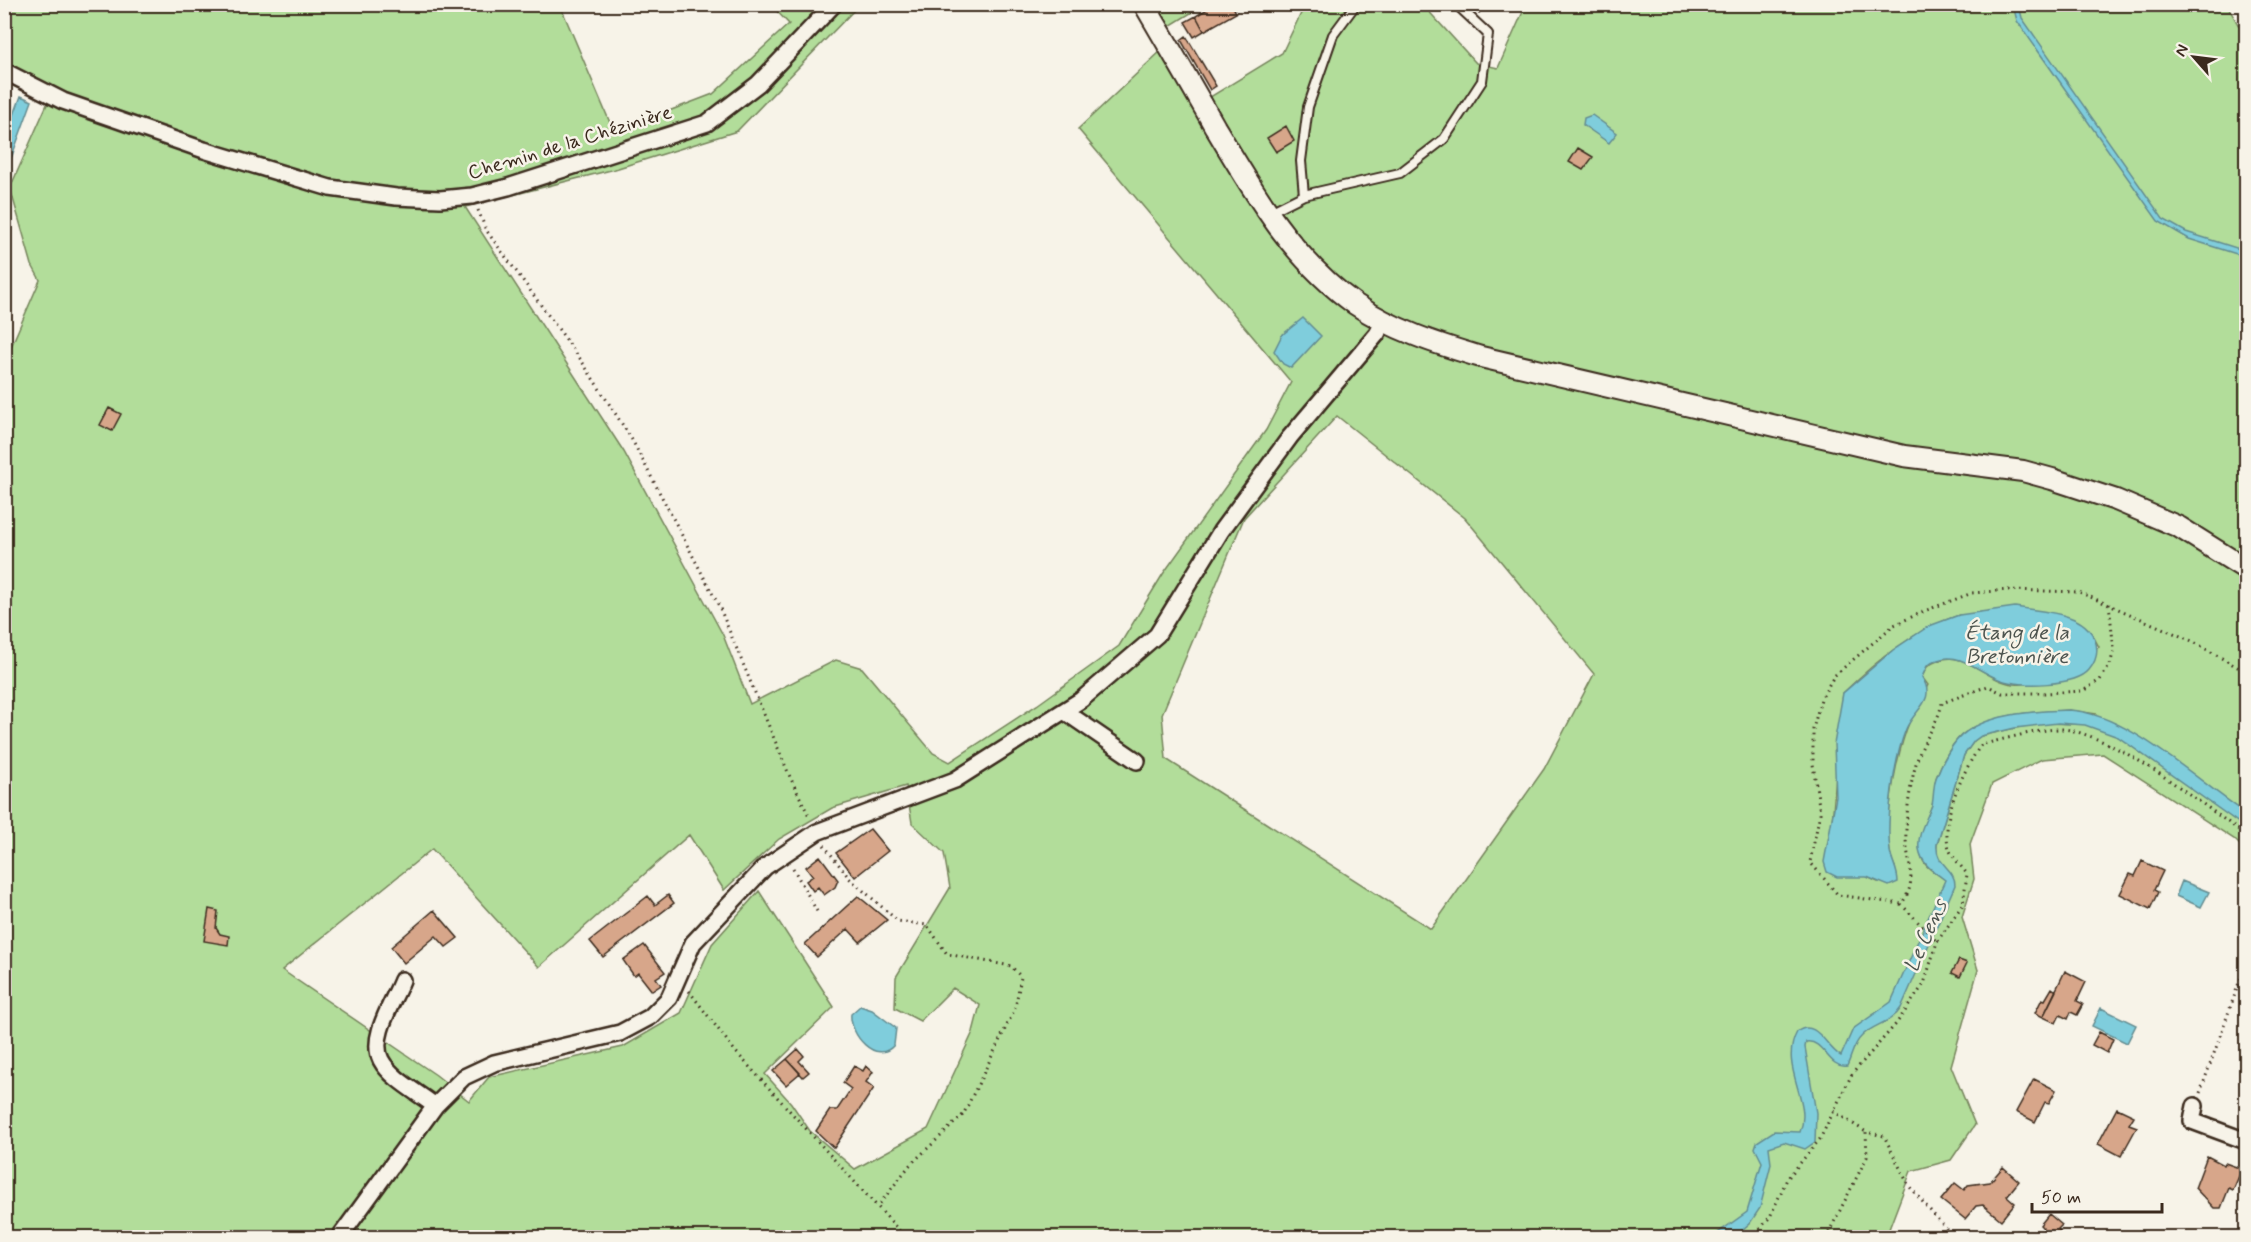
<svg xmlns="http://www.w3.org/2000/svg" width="2251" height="1242" viewBox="0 0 2251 1242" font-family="Mynerve,sans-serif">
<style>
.green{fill:#b2dd9a;stroke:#76845c;stroke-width:1.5;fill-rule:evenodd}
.water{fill:#7fcddc;stroke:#648c90;stroke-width:1.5}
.building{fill:#d7a68a;stroke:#3b2a1e;stroke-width:1.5}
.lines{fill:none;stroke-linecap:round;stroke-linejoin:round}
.service-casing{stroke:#3b2a1e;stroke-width:12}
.minor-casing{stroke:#3b2a1e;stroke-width:20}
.tertiary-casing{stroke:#3b2a1e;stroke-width:24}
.path{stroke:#3b2a1e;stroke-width:3;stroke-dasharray:1.5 4.5;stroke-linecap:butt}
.service{stroke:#f7f3e8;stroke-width:8}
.minor{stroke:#f7f3e8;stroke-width:15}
.tertiary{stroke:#f7f3e8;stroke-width:20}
.labels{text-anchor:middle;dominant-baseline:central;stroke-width:5;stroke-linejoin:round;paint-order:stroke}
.street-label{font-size:20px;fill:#3b2a1e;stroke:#f7f3e8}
.water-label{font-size:21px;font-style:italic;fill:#4c534e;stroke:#f7f3e8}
</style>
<rect width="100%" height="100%" fill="#f7f3e8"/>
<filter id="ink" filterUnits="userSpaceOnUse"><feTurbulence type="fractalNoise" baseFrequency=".0167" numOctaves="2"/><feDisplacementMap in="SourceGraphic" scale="12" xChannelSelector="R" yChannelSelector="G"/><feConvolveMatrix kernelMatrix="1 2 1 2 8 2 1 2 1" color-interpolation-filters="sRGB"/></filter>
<g filter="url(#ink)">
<path class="green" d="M5,5H560L614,132L713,94L789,24L771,5H859L737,131L615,169L465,207L624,452L723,635L750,704L836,660L862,668L933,753L950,762L1037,705L1119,646L1163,574L1266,430L1291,382L1078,129L1162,50L1194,107L1282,53L1305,5H1423L1476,63L1498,68L1526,5H2227L2244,35L2246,33V851L2234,839L2103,754L2042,759L1992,784L1970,844L1974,879L1962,917L1978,970L1951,1066L1975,1125L1951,1160L1911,1171L1886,1237H5L4,363L40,280L32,265L10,188L48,102L5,82ZM1337,416L1465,518L1594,674L1544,769L1431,929L1166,759L1162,714L1244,518ZM1959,615L2092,634L2099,647C2084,655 2035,682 2022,684C1986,688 1964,639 1927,667L1922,677L1928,685C1920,700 1911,716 1906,731C1896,760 1879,840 1895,867L1878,882L1867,877L1832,823L1843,693C1877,660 1914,630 1959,615ZM2069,710L2096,714L2077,724L2044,723L2015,728L1981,736L1974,741L1964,755L1937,844L1936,856L1943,865L1948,900L1945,879C1937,874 1925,868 1922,858C1914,835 1930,817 1935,796C1936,790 1934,784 1936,778C1941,764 1953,740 1966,732C1994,713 2036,712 2069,710ZM906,786L912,823L944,853L950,888L896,977L895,1008L920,1021L953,988L980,1005L973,1032L928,1129L855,1169L810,1131L791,1103L765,1074L834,1007L759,891L712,944L681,1013L623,1047L489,1077L469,1101L436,1075L282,970L432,849L539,967L689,835L724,890L779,839L832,808Z
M1136,5H1204L1155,35Z"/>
<path class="water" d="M2013,5H2019L2022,18L2163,219L2186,232L2246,251V257L2189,239L2158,221L2017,21Z
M21,96L32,101L5,175V139Z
M1592,115L1617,133L1609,143L1583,125L1584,118Z
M1303,318L1321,336L1291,368L1283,364L1274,351L1282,335Z
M2015,607C2032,610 2053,611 2069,617C2093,625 2106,649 2089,670C2076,686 2020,687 2001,680C1975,671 1955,645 1927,666L1922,677C1937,701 1915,708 1906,729C1894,759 1886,819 1890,851C1892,862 1898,870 1898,882L1889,886L1867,877H1837L1827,872L1824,862L1836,797L1834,744L1843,693L1893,650L1929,626L1959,615Z
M2069,710C2128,713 2197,781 2246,813V828L2118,737L2085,725L2058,723L2015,728L1981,736L1974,741L1964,755L1937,844C1935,866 1955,867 1955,885L1901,1008C1892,1023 1873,1024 1862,1036C1853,1044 1852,1056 1847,1066C1828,1069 1824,1039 1806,1042L1805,1047L1816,1113L1815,1142L1805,1149L1784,1142L1769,1147L1771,1164L1760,1208L1750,1223L1734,1237H1712L1747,1212L1762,1162L1755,1148L1757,1142L1774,1131L1800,1132C1813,1100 1778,1067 1797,1032C1816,1017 1827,1049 1841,1056L1853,1029L1891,1002L1945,880C1933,871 1922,865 1919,849C1917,833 1927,819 1932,805C1934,796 1933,787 1936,778C1941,764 1953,740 1966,732C1993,713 2036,711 2069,710Z
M2182,881L2209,892L2201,907L2176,896Z
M860,1006L872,1010L896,1028L894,1045C876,1066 849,1034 851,1014Z
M2101,1008L2136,1025L2127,1043L2092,1026Z"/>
<path class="building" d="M1215,4H1232L1236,13L1204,31L1196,16Z
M1469,5L1493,4V5L1487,11L1483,8L1479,13Z
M1196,16L1204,31L1194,37L1185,22Z
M1186,36L1216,86L1210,90L1181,40Z
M1286,126L1294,141L1276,152L1267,138Z
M1578,148L1593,157L1583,170L1569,162Z
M109,408L121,414L112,431L100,425Z
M870,829L888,851L855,877L836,853Z
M820,856L838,880L835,887L824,895L818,887L813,891L806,881L813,876L806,867Z
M2142,861L2163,871L2154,890L2158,892L2150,909L2120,894L2130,874L2135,876Z
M668,895L674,903L603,957L590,941L648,896L655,905Z
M858,896L887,920L860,942L848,929L817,957L805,944Z
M209,909L218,911L216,928L220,934L229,936L228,945L204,941Z
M434,910L458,938L446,947L436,936L404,963L391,947Z
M644,945L665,972L656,978L661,985L652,991L638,973L634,976L623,960Z
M1959,960L1967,963L1960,977L1952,973Z
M2065,971L2086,982L2077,1001L2083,1004L2077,1015L2071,1012L2068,1019L2060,1015L2056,1023L2043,1017Z
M2052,988L2056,991L2043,1017L2035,1013L2042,999L2045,1000Z
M2099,1032L2113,1039L2107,1053L2092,1045Z
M798,1049L804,1056L799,1061L809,1072L803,1077L787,1059Z
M787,1059L800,1073L786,1085L773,1071Z
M854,1066L863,1071L866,1066L873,1072L866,1082L874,1088L834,1148L816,1131L830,1110H837L851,1089L843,1083Z
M2034,1079L2056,1090L2049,1103L2045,1102L2035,1122L2016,1112Z
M2117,1108L2134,1116L2129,1124L2137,1127L2121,1156L2098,1144Z
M2207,1156L2224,1165L2225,1163L2242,1169L2233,1190L2229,1188L2221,1208H2214L2195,1188Z
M2003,1167L2019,1181L2007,1196L2015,1203L2001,1220L1983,1205L1976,1206L1965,1219L1941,1200L1955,1183L1964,1190L1968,1185L1990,1182Z
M2049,1214L2062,1225L2058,1229L2065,1238H2035L2043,1228L2040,1225Z"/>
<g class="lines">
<defs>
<path id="service" d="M1304,195L1301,161L1308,107L1333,35L1356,4
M1270,212L1304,195L1400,173L1444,139L1482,81L1488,34L1456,4"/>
<path id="minor" d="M4,71L63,101L204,150L330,188L396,197L440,199L472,196L508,187L707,123L758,84L834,4
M1064,711L1137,761
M402,980C394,1001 369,1037 381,1060C391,1079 419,1093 435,1106
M2195,1106L2192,1121L2246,1141
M339,1238L435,1106L464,1077L494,1063L620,1033L650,1017L669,998L693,943L765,867L817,832L955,780L1081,700L1157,635L1221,531L1290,437L1377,334L1384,321"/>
<path id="tertiary" d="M1144,4C1168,45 1192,86 1215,127C1254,193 1292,259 1355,304C1393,330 1437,344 1481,357L1904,456L2023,471L2052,479L2116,500L2179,527L2246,569"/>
</defs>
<use href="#service" class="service-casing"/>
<use href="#minor" class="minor-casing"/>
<use href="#tertiary" class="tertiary-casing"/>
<path class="path" d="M478,210L486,230L581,360L631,438L719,606L790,777L810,818
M2109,604L2114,650L2110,665L2100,680L2083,691L2044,693H2002L1988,686L1942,703C1938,723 1925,738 1918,757C1911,779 1907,807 1906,830C1904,857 1921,880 1901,904L1838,895L1810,862L1820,813L1813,764V729L1821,699L1834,676L1894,625L1927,610L1972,593L2009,590L2079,592L2192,641L2246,672
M824,845L849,878L898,921L927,925L947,954L1011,966L1021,977L1015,1009L963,1115L910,1165L878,1206
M793,868L819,915
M1901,904L1937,942
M689,991L735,1051L906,1238
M2200,1093L2246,963
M1833,1111L1866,1132
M1752,1238L1770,1217L1787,1179L1820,1139L1852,1074L1896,1024L1924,984L1937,942L1963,904L1967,874C1962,867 1954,859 1950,851C1938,821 1964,769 1981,745C2000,740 2053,725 2070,730C2128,744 2197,801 2246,835
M1826,1238L1867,1157L1866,1132L1884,1136L1909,1186L1954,1238"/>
<use href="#service" class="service"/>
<use href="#minor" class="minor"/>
<use href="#tertiary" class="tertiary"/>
</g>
</g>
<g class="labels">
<g class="street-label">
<text transform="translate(570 143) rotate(-17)">Chemin de la Chézinière</text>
</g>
<g class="water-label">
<text x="2017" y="633">Étang de la<tspan x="2017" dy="24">Bretonnière</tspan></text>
<text transform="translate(1926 936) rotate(-66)">Le Cens</text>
</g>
</g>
<rect width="2251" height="1242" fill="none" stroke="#f7f3e8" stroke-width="24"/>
<rect x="12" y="12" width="2227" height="1218" fill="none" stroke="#3b2a1e" stroke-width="2" filter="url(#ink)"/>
<g transform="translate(2194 57) rotate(298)" stroke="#f7f3e8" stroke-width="4.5" paint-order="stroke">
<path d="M0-4.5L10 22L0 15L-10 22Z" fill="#3b2a1e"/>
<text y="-9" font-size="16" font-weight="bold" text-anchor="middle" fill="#3b2a1e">N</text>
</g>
<path d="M2032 1203v9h130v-9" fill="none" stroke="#3b2a1e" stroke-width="3"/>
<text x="2041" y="1203" font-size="18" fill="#3b2a1e" stroke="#f7f3e8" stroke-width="4.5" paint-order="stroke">50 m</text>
</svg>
